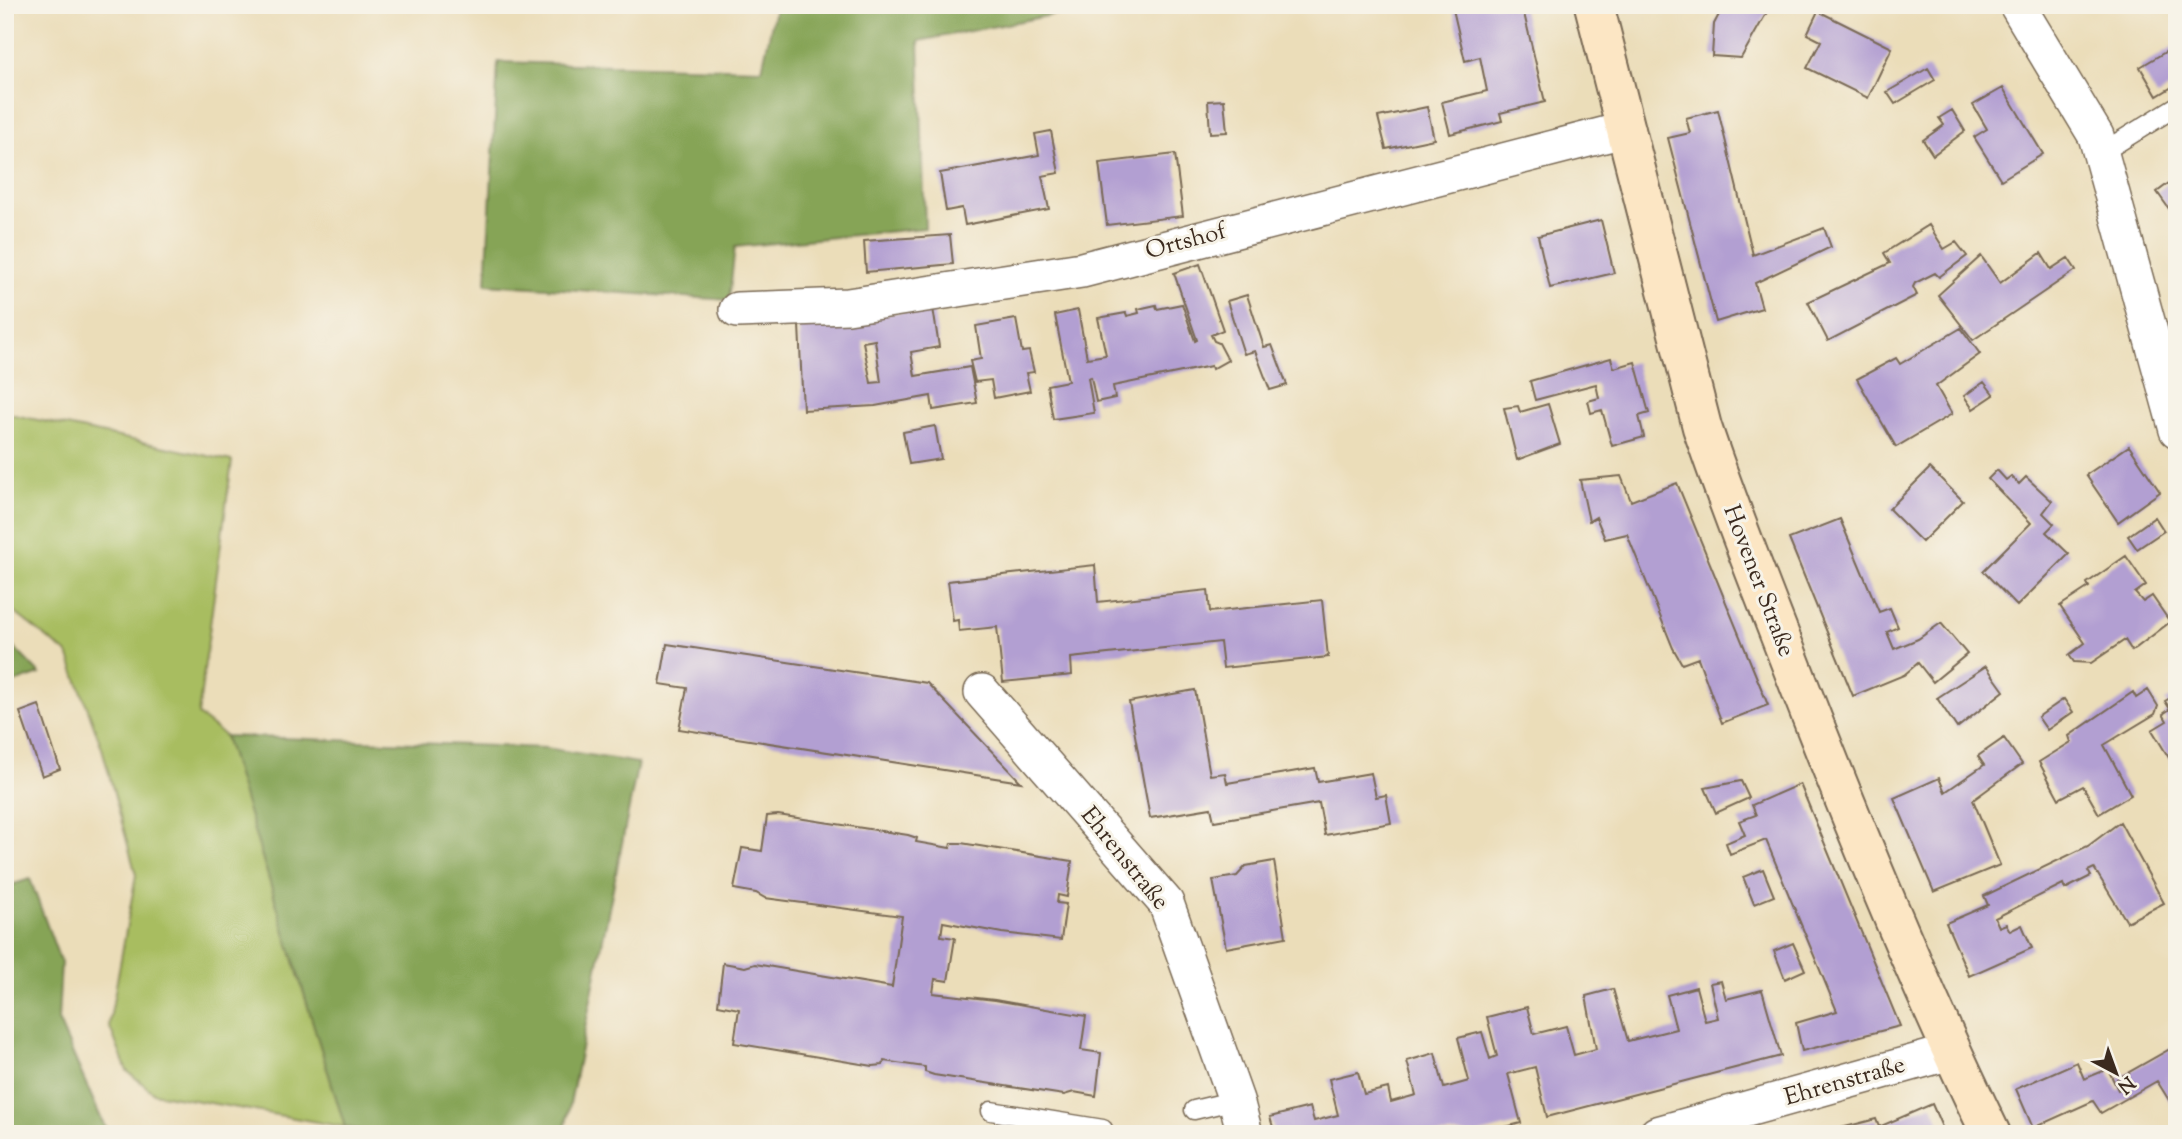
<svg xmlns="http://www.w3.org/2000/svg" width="2182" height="1139" viewBox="0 0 2182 1139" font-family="'Sorts Mill Goudy',serif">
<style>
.green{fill:#a8bd61;stroke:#727440;stroke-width:2}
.forest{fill:#86a457;stroke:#60673a;stroke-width:2}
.building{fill:#b29fd2;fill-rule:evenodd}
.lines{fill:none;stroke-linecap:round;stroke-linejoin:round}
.lane-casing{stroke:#796954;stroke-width:21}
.street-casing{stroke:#796954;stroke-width:38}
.secondary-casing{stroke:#796954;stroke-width:42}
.lane{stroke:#fff;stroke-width:18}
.street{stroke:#fff;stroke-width:35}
.secondary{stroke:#fce6c4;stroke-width:38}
.labels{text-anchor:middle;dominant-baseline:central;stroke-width:6;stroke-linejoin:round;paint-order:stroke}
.street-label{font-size:24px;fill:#3b2a1e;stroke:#f7f3e8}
</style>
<rect width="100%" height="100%" fill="#f7f3e8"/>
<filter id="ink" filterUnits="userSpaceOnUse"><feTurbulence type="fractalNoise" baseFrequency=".0143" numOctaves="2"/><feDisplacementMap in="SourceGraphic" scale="14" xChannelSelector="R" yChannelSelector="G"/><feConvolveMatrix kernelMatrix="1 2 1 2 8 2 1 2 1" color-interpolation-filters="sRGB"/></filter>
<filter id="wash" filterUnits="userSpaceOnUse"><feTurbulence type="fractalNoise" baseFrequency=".00686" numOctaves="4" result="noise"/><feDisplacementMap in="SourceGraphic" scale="28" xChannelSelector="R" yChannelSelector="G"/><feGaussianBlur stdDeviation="1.57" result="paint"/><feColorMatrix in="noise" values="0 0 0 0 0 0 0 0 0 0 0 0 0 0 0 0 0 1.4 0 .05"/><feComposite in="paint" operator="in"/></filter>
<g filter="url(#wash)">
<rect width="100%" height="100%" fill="#ebddb9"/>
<path class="green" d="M5,413L232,461L198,715L225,736L345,1127L154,1093L127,1071L109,1025L136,875L102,748L68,654L5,605Z"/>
<path class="forest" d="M776,5H1103L919,41L925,228L735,247L729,300L486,284L498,62L762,69Z
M5,638L40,674L5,686Z
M225,736L546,748L638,763L564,1134H381L345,1127Z
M5,868L11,885L30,879L61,963L58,1020L108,1134H5Z"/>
<g id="blocks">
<path class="building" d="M1162,5H1196V7L1163,12Z
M1452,5H1522L1545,102L1500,113L1502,121L1450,134L1442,102L1487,91L1480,57L1465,61Z
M1724,5H1771L1741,58L1712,56L1714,24Z
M1818,11L1892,48L1868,98L1807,68L1821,41L1807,34Z
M2177,45V84L2157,96L2140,67Z
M1928,68L1935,80L1895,104L1887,92Z
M2003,88L2043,154L2001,180L1974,137L1987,129L1973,105Z
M1224,100L1227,132L1210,133L1208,101Z
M1427,107L1434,139L1386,149L1378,117Z
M1718,110L1753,255L1824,228L1831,247L1755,283L1762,308L1716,322L1668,138L1690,133L1686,118Z
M1952,110L1965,131L1933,155L1923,140L1944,125L1939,118Z
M1051,131L1059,173L1042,176L1049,209L965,225L962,208L946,211L940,173L1039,155L1035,134Z
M1175,154L1183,216L1107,225L1099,163Z
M2177,177V220L2157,192Z
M1601,220L1614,273L1550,288L1538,236Z
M1929,225L1944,249L1956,242L1967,256L1939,277L1935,273L1915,283L1913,287L1917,295L1828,341L1808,302L1890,263L1884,253Z
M950,235L953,264L866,272L864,241Z
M2041,253L2051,269L2068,258L2076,270L1973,340L1938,295L1981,256L2000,283Z
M1200,264L1223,330L1211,335L1214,341L1219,343L1228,360L1212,369L1211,366L1113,386L1115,398L1096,402L1091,377L1088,378L1094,413L1053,419L1047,385L1068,381L1055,315L1078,310L1087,358L1106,355L1098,318L1126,313L1127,316L1139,313L1138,309L1156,305L1157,309L1182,304L1195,341L1197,340L1174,273Z
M1247,295L1264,347L1272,345L1287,385L1270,390L1255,351L1244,354L1227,301Z
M933,308L939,347L911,352L915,376L970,367L977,403L933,410L931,396L875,406L803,410L799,325ZM875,340L881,382L871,383L863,342Z
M1016,319L1022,352L1029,351L1034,372L1026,373L1030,391L994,398L991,380L975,382L970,361L981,359L976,326Z
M1961,328L1980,354L1936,386L1952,414L1896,447L1857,379L1896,358L1900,364Z
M1611,358L1614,368L1635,362L1649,413L1639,416L1644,437L1612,446L1602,410L1591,413L1588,401L1599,398L1596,384L1535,400L1530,381Z
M1984,382L1994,395L1973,409L1964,396Z
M1548,404L1560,444L1517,460L1504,408L1518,406L1520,412Z
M935,426L941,459L909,464L903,432Z
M2129,446L2160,492L2118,522L2086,475Z
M1930,468L1963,501L1922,542L1889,509Z
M1997,470L2006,480L2011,476L2019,484L2026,477L2052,501L2043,513L2054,524L2046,532L2069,554L2017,606L1983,571L2031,523L1988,479Z
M1621,476L1631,501L1677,483L1768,705L1722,723L1698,658L1682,664L1673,648L1627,534L1605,539L1596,517L1589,521L1580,480Z
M2155,517L2164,531L2137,549L2128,536Z
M1840,519L1879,612L1890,608L1898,627L1887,632L1894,649L1918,639L1941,623L1967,654L1933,682L1918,663L1904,675L1853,696L1789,539Z
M2126,556L2146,585L2135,593L2143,602L2152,596L2170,622L2132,651L2125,640L2091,663L2074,662L2069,655L2085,643L2060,606L2089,587L2087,583Z
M1095,565L1098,602L1208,590L1210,612L1322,600L1328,657L1223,668L1220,642L1071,658L1072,675L1003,682L997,627L959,631L958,620L953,621L948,581Z
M667,644L927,683L1021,782L679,729L687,688L660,684Z
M1986,666L2004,691L1957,728L1937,698Z
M1195,690L1210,775L1225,773L1227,783L1315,768L1318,782L1371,773L1376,797L1386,795L1391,823L1325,835L1319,803L1214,821L1211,808L1150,818L1129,702Z
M2148,690L2158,706L2155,714L2104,745L2131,795L2099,814L2083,786L2059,799L2039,762L2071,742L2069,736L2133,692L2136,698Z
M2177,694V771L2152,730L2167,721L2163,714L2170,709L2165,701Z
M2064,699L2073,712L2047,730L2038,717Z
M39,705L60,769L42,776L20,712Z
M2004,738L2022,764L1973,800L2000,865L1934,892L1894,798L1939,778L1945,792L1984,765L1978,756Z
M1741,781L1749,798L1716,813L1705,788Z
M1800,784L1900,1026L1802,1051L1796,1023L1837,1011L1766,840L1730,854L1726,843L1745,835L1739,821L1756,815L1752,805Z
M778,815L908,835L917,838L916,842L950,848L951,843H961L1072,861L1067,897L1058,895L1057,903L1066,904L1061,940L1002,933L943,922L941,936L955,938L948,981L935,979L933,993L995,1000L1086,1016L1081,1050L1101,1053L1096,1096L1074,1092L1064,1095L934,1075L925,1072V1067L884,1061L883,1065L873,1066L734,1043L739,1009L718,1005L723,963L745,967L755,964L892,987L902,916L765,898L756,893L734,889L742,848L762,851L767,816Z
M2120,822L2164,903L2127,922L2094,868L2088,871L2091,876L2065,889L2063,884L1995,918L1999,927L2006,924L2010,931L2022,925L2032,948L1969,976L1946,923L1988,905L1984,896L2088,846Z
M1274,861L1286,937L1226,948L1213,880L1237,876L1246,866Z
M1763,869L1774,896L1754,904L1743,877Z
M1793,943L1805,970L1785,979L1774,951Z
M1721,981L1726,999L1762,990L1781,1056L1547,1117L1535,1067L1508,1074L1521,1123L1478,1134H1275L1270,1117L1310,1107L1314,1121L1338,1115L1329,1079L1358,1072L1364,1094L1388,1088L1391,1102L1416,1095L1407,1061L1435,1053L1444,1088L1469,1081L1458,1038L1482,1032L1490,1059L1497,1056L1487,1017L1527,1007L1534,1034L1566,1026L1574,1055L1596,1049L1586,996L1613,989L1628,1041L1676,1029L1667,995L1682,991L1696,987L1705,1021L1718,1018L1710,983Z
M2177,1045V1113L2157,1081L2101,1113L2093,1101L2033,1128L2016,1089L2077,1062L2084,1079L2108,1069L2118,1090L2121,1089L2117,1079Z
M1932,1104L1945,1134H1818L1876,1119L1879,1127Z"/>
</g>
</g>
<g filter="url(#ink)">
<use href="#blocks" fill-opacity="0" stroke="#796954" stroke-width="2"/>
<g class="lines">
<defs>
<path id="lane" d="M2101,153L2177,106
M1194,1110L1236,1100
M991,1111L1103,1129"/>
<path id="street" d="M2017,5L2096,136L2177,430
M737,310L848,306L1082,270L1627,129
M982,692L1166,903L1236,1100L1245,1134
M1657,1134L1951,1052"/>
<path id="secondary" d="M1594,5L1702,427C1731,514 1766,599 1799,685C1858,837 1920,988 1991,1134"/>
</defs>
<use href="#lane" class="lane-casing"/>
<use href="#street" class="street-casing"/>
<use href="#secondary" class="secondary-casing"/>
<use href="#lane" class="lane"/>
<use href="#street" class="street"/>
<use href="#secondary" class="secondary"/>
</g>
</g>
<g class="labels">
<g class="street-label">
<text transform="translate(1186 242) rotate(-15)">Ortshof</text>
<text transform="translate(1758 581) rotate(69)">Hovener Straße</text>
<text transform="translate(1124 859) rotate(51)">Ehrenstraße</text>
<text transform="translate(1845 1082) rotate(-16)">Ehrenstraße</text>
</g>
</g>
<rect width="2182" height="1139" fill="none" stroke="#f7f3e8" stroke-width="28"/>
<g transform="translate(2116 1073) rotate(139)" stroke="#f7f3e8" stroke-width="5" paint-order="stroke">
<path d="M0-5L12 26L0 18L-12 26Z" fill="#3b2a1e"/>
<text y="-10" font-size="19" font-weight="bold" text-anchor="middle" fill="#3b2a1e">N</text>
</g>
</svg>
